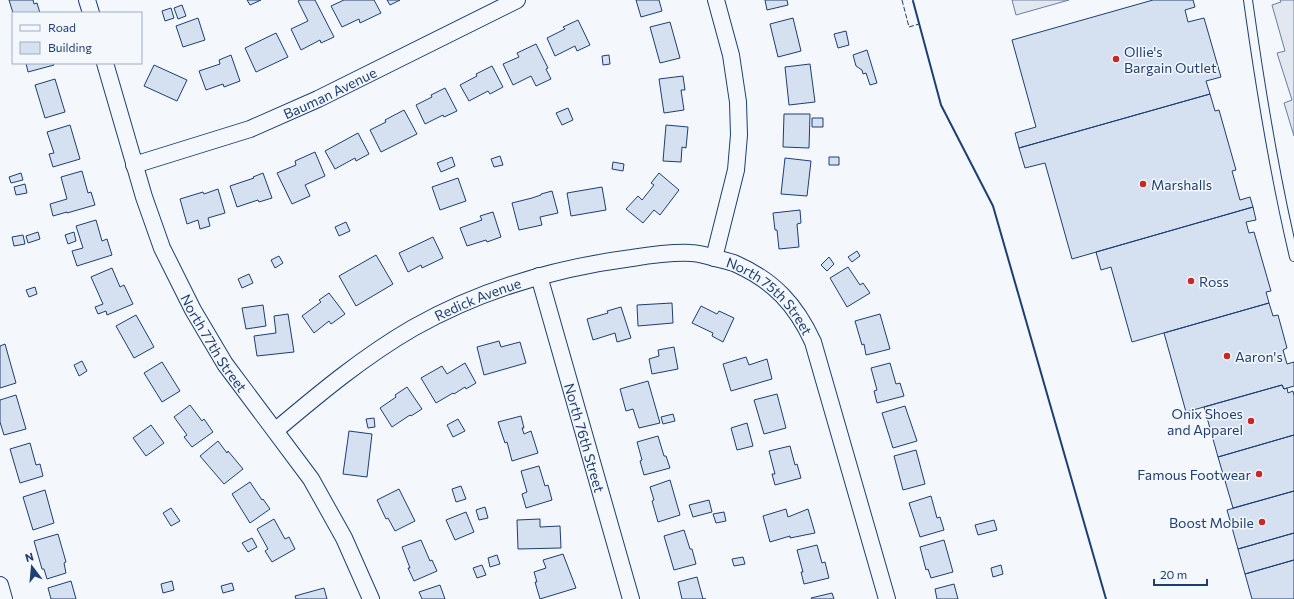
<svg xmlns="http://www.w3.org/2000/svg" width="1294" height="599" viewBox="0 0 1294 599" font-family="Commissioner,sans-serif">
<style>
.parking{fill:#e3e8f0;stroke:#687fa3}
.building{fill:#d5e0f0;stroke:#1d3f73}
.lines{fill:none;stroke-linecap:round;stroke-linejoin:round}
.lane-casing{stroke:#1d3f73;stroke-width:10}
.street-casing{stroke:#1d3f73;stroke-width:18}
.lane{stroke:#f4f7fb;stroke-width:8}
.street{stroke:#f4f7fb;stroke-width:16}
.fence{stroke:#1d3f73;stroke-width:1;stroke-dasharray:5 2;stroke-linecap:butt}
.wall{stroke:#1d3f73;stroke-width:2}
.poi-dot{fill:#c62828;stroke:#f4f7fb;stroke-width:1.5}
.labels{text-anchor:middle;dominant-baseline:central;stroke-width:3;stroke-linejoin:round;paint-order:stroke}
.poi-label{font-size:14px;fill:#1d3f73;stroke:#f4f7fb;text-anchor:start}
.street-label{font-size:14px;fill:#1d3f73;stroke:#f4f7fb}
</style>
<rect width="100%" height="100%" fill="#f4f7fb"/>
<path class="parking" d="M1012,0H1069L1016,15Z
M1280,0H1294V136L1284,103L1292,100L1277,53L1285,51L1272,5L1281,2Z"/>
<path class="building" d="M9,0H33L34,4L37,3L40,13H13Z
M247,0H261L250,5Z
M300,0H315L334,37L321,43L320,40L301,50L291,29L308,21L298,1Z
M344,0H374L381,13L360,23L359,19L342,27L331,6Z
M387,0H400L390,5Z
M636,0H659L662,11L641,17Z
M765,0H787L788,5L767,10Z
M1153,0H1193L1195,7L1185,10L1188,22L1204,18L1221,77L1206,81L1210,94L1019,148L1015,133L1036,127L1012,40Z
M182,5L186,16L178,19L174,8Z
M171,8L174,18L165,21L162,11Z
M198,18L205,40L183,47L176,26Z
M793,18L801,51L778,57L770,24Z
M578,20L590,45L577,51L575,46L555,56L547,38L565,29L563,27Z
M670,22L680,58L660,63L650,27Z
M846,31L849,45L838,48L834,34Z
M276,33L288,57L256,72L245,48Z
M536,44L548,68L546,69L551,79L536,86L531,76L513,85L503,64L519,57L517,53Z
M867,50L877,83L870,85L866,73L863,74L862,70L856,66L853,55Z
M231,55L240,81L224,87L223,84L206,90L199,71L220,64L219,60Z
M609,55L610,64L603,65L602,56Z
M26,63H53L54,65L28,72Z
M810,64L815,102L789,105L785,67Z
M154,65L187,80L177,101L144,86Z
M492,66L503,87L490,94L488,91L469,101L460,85L477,76L476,74Z
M683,76L685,90H681L684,110L664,113L659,79Z
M55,79L65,112L45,118L35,85Z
M445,88L457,111L444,117L443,115L425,124L416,105L432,97L431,95Z
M1210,94L1215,111L1219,110L1236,170L1232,171L1240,200L1250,197L1253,207L1072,259L1045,163L1025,168L1019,148Z
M568,108L573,120L562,125L556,113Z
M404,110L417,134L381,152L370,130L386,122L385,120Z
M784,114H810L809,148L783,147Z
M812,118H823V127H812Z
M70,125L80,159L53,167L49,154L54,153L47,132Z
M666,125L688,127L686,148L682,147L681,162L663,161Z
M358,133L369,154L356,161L355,158L335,169L325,151Z
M315,152L325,176L305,185L310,196L292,204L277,173L296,165L295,161Z
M500,156L503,165L494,167L491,159Z
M452,157L455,166L441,172L437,163Z
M829,157H839V165H829Z
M785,158L811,161L807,196L781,194Z
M613,162L624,164L623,171L612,169Z
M82,171L88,193L91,192L95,205L67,213V212L53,216L50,204L67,199L61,177Z
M21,173L23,180L11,183L9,177Z
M263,173L272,198L259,202L258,200L237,207L230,186L254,178L253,177Z
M659,173L679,190L660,215L654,210L643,223L626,209L638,196L642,200L654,185L651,183Z
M458,178L466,201L440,210L432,187Z
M25,184L27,193L16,195L14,187Z
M602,187L606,210L571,216L567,193Z
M218,189L225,213L208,218L210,226L200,229L198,220L187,224L180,199L203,192L204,194Z
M552,191L558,213L540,217L542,225L519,230L512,203L532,198L541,195V194Z
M1253,207L1256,220L1246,222L1249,233L1254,232L1271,291L1266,292L1269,303L1132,342L1111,267L1101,270L1096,252Z
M800,210L801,223L797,224L799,247L779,249L777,230H775L773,213Z
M493,212L501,237L487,242L486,240L467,246L460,228L482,220L480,216Z
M96,220L102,241L107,239L112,255L77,266L72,251L83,248L76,226Z
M346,222L350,231L339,236L335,227Z
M38,232L40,239L28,243L26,236Z
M74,232L76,241L68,244L65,235Z
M23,235L25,244L14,246L12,237Z
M433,237L443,258L422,268L421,265L408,272L399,253Z
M857,251L860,256L852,262L848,257Z
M376,255L393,284L356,306L339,276Z
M279,256L283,263L275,268L271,260Z
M829,257L834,264L827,271L821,265Z
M848,267L860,285L863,283L870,293L847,307L830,278Z
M112,268L120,287L124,285L133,304L107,315L106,311L98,314L95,307L103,304L91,277Z
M249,274L253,283L242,288L238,279Z
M35,287L37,294L29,297L26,290Z
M329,293L345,314L331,324L329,321L314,333L302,316L321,302L319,300Z
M672,303L673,323L638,326L637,305Z
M1269,303L1273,316L1278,315L1287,348L1283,350L1287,364L1294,362V386L1284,389L1282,385L1186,412L1164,333Z
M263,305L266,326L246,329L242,308Z
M701,306L717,314L719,311L734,318L723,342L712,336L713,333L692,323Z
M621,307L631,338L617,342L615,333L593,340L587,319L608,313L607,311Z
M288,314L294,352L257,356L254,336L276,333L274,316Z
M880,314L890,349L866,355L864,344L862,345L855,321Z
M136,315L154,347L134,358L116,326Z
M499,341L501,347L520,342L526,363L484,375L477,347Z
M5,344L16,383L0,388V346Z
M674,347L678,369L652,374L649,359L659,356L658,350Z
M746,357L749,365L767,359L772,379L731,391L723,364Z
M82,361L87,371L79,376L74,365Z
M162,362L180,391L162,402L144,373Z
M465,363L476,383L466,389L465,387L454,394L453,393L436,403L421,378L442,366L447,374Z
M890,363L896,384L900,383L904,396L877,403L874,391L877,390L871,368Z
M648,381L660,423L639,428L633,409L626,411L620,389Z
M1282,385L1284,389L1287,388L1288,393L1293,391L1294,396V435L1218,457L1204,407Z
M407,387L422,409L411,416L410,415L392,427L380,408L396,397L395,395Z
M777,394L786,428L764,434L754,400Z
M16,395L26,429L4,435L0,422V400Z
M190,405L202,421L204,419L213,432L192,447L184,437L187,435L174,417Z
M905,406L917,441L893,448L882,413Z
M673,414L675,421L663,424L661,417Z
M521,416L524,428H522L524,434L531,431L538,453L512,461L507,442L505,443L498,422Z
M374,418L375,427L368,428L366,419Z
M458,419L465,431L453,437L447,425Z
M747,423L753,446L737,450L731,428Z
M151,425L164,443L146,456L133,438Z
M349,431L372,434L367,477L343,474Z
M1294,435V491L1233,508L1218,457Z
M658,436L664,456H666L670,468L644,475L640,461L642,460L637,442Z
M218,441L227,453L228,451L243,469L224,484L200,456Z
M30,443L36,465L40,464L43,476L20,483L10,449Z
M790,446L795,465L797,464L801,478L775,485L772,474H775L769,451Z
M916,450L925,484L903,490L894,456Z
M539,466L545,486L548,485L552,500L526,508L522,494L527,492L521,471Z
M670,480L680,515L658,522L652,501L654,500L650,487Z
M250,482L262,500L263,499L270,509L250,523L232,494Z
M461,486L466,499L456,502L452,489Z
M399,489L415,521L395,531L388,518L386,519L377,500Z
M45,490L54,523L33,530L23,497Z
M1294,491V533L1238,549L1227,510Z
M931,496L937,518L940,517L944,530L920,537L909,503Z
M709,500L712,512L693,517L689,505Z
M485,507L488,518L479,520L476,510Z
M171,508L180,521L171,526L163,513Z
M786,509L788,517L808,509L815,533L790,538V536L770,542L763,516Z
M466,512L474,532L455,540L446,520Z
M724,512L726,521L716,523L713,514Z
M274,519L285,539L289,537L295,549L272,562L265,551L268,549L257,529Z
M540,519V527L560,526L561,548L518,549L517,520Z
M994,520L997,530L978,535L975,525Z
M684,530L690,549H692L696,564L674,570L664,536Z
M1294,533V560L1245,574L1238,549Z
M58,534L66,562L64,563L66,573L47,579L44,569H42L34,541Z
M252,538L257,547L248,552L242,543Z
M421,540L430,561L432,560L437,571L414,581L408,568H410L402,547Z
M944,540L953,572L931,578L928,569L926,570L920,547Z
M817,545L822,563L825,562L829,578L804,584L801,572H803L797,550Z
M563,554L576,588L540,599L535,582H537L534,572L546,568L543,560Z
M497,555L500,564L490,567L488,558Z
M743,557L745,564L734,566L732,559Z
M1294,560V599H1252L1245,574Z
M482,565L486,575L477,578L473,568Z
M1001,565L1003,574L993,577L991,568Z
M697,577L703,599H706H682L678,582Z
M71,581L76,599H51L48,588Z
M172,581L174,590L163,593L161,584Z
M232,583L234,590L223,593L221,586Z
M954,584L958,599H937L935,589Z
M440,585L445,599H422L419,592Z
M324,588L327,599H296L295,596Z
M832,593L834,599H812L811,598Z"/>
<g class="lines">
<defs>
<path id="lane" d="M1248,0C1260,86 1274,173 1294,257"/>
<g id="street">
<path d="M87,0L91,13"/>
<path id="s1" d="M105,63L144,197L162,248L193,310L225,364L311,479L344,538L371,599"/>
<path id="s2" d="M134,165L250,129L318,99L517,0"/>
<path d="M714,258L736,170L739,135L738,102L731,55L716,0"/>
<path id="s3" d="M539,276L631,599"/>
<path id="s4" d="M276,430C320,393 363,357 413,328C482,289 554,268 632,258C651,255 671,252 691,253C699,253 707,256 715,258C722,260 729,261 736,264C774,281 796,305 813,342L887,599"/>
<path d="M0,585L4,599"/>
</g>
</defs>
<use href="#lane" class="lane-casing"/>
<use href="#street" class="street-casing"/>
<use href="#lane" class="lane"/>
<use href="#street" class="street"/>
<path class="fence" d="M902,0L909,27L919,24"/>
<path class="wall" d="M913,1L941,105L993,206L1106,599"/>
</g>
<g class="poi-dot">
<circle cx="1116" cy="59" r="4"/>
<circle cx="1143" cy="184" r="4"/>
<circle cx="1191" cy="281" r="4"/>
<circle cx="1227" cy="356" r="4"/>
<circle cx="1251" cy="421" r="4"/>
<circle cx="1259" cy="474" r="4"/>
<circle cx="1262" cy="522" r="4"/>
</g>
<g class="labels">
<g class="poi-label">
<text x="1124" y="51">Ollie's<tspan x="1124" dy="16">Bargain Outlet</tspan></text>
<text x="1151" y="184">Marshalls</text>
<text x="1199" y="281">Ross</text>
<text x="1235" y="356">Aaron's</text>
<text x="1243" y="413" text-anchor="end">Onix Shoes<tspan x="1243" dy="16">and Apparel</tspan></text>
<text x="1251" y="474" text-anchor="end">Famous Footwear</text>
<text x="1254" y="522" text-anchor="end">Boost Mobile</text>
</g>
<g class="street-label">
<text stroke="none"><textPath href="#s2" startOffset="209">Bauman Avenue</textPath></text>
<text stroke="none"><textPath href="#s4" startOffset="555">North 75th Street</textPath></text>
<text stroke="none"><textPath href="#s4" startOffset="242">Redick Avenue</textPath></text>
<text stroke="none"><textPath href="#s1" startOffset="302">North 77th Street</textPath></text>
<text stroke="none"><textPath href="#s3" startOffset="168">North 76th Street</textPath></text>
</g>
</g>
<rect x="12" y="12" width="130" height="52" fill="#f4f7fb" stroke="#9eadc5"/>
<rect x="20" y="25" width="20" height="6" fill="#f4f7fb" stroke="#9eadc5"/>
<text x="48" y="32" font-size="12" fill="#1d3f73">Road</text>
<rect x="20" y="42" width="20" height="12" fill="#d5e0f0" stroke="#9eadc5"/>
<text x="48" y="52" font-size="12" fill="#1d3f73">Building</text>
<g transform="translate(32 567) rotate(344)" stroke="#f4f7fb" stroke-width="3" paint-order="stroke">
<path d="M0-3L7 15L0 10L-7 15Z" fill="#1d3f73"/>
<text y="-6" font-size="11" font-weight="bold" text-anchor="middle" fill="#1d3f73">N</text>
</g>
<path d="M1154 579v6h53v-6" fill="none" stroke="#1d3f73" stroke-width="2"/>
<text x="1160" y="579" font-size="12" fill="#1d3f73" stroke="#f4f7fb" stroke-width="3" paint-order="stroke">20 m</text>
</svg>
